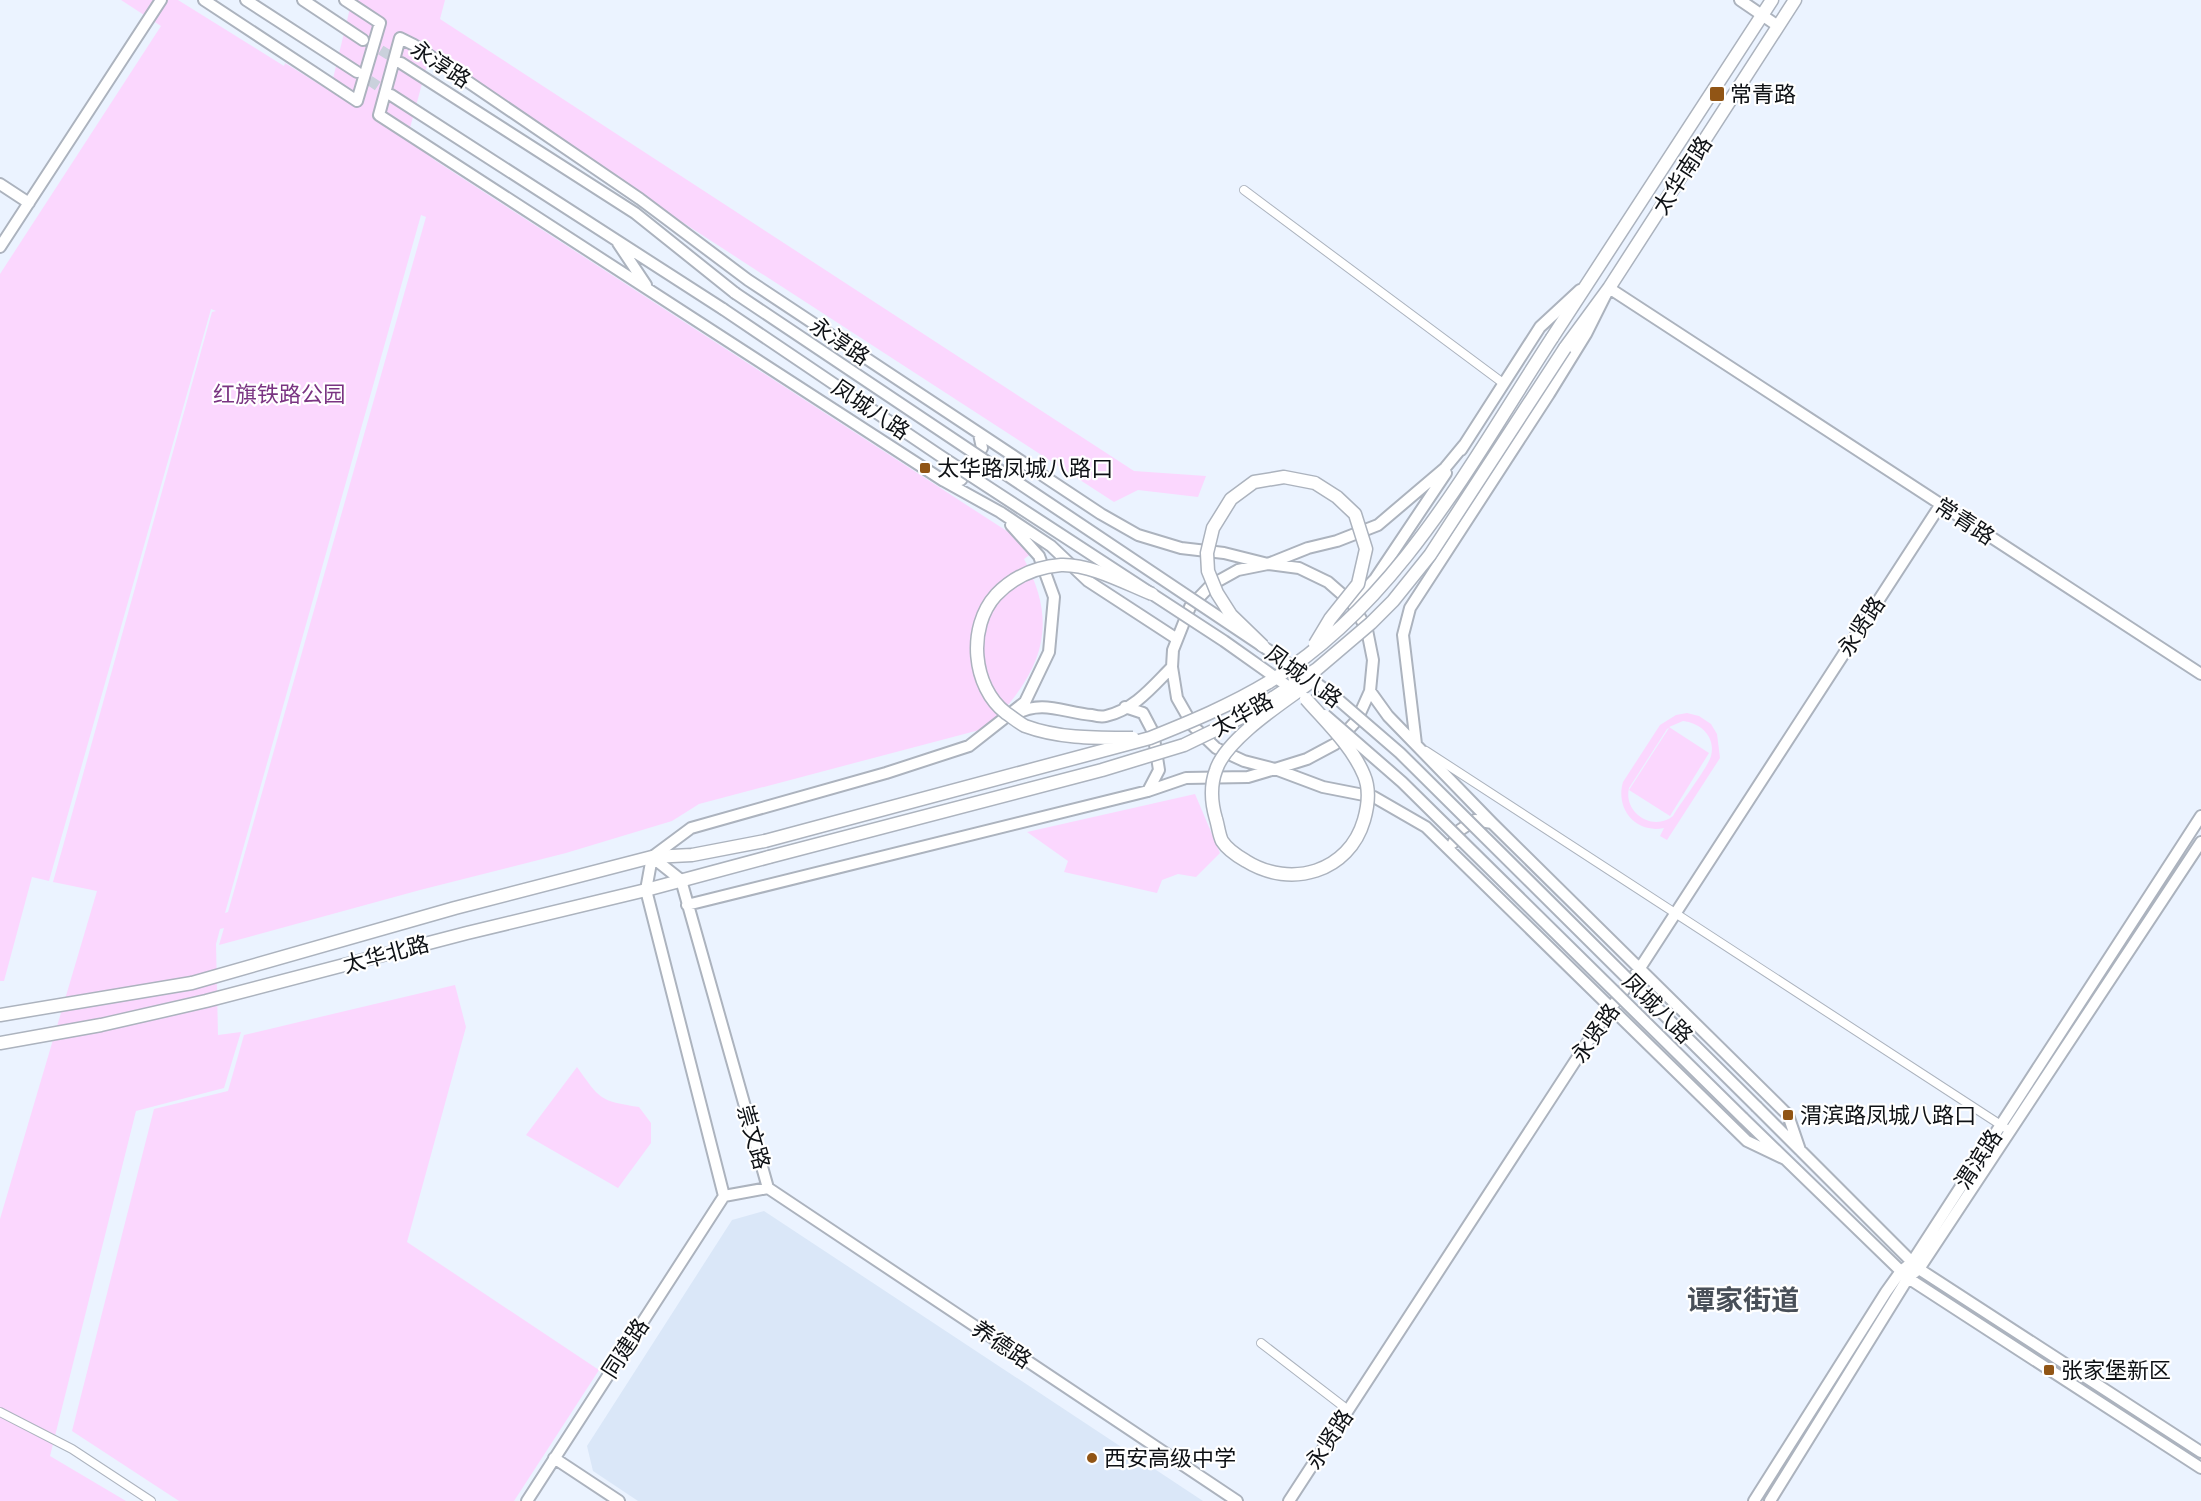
<svg xmlns="http://www.w3.org/2000/svg" width="2201" height="1501" viewBox="0 0 2201 1501" font-family="Jost,'Noto Sans SC',sans-serif">
<style>
.built{fill:#dae7f8}
.green{fill:#fbd7fe;fill-rule:evenodd}
.lines{fill:none;stroke-linecap:round;stroke-linejoin:round}
.secondary-tunnel{stroke:#cad1dc;stroke-width:10;stroke-dasharray:10 5;stroke-linecap:butt}
.street-casing{stroke:#acb3be;stroke-width:10}
.secondary-casing{stroke:#acb3be;stroke-width:14}
.primary-casing{stroke:#acb3be;stroke-width:15}
.street{stroke:#fff;stroke-width:8}
.secondary{stroke:#fff;stroke-width:10}
.primary{stroke:#fff;stroke-width:12}
.secondary-bridge-casing{stroke:#acb3be;stroke-width:14;stroke-linecap:butt}
.primary-bridge-casing{stroke:#acb3be;stroke-width:15;stroke-linecap:butt}
.secondary-bridge{stroke:#fff;stroke-width:10}
.primary-bridge{stroke:#fff;stroke-width:12}
.poi-dot{fill:#915515;stroke:#fff;stroke-width:2}
.labels{text-anchor:middle;dominant-baseline:central;stroke-width:4.5;stroke-linejoin:round;paint-order:stroke}
.street-label{font-size:22px;fill:#0e1115;stroke:#fff}
.poi-label{font-size:22px;fill:#0e1115;stroke:#fff;text-anchor:start}
.park-label{font-size:22px;fill:#7a3482;stroke:#fff}
.district-label{font-size:28px;font-weight:bold;fill:#484f58;stroke:#fff}
</style>
<rect width="100%" height="100%" fill="#ebf3ff"/>
<path class="built" d="M764,1211L1073,1415L1203,1501H638L593,1471L587,1446L732,1220Z"/>
<path class="green" d="M121,0H178L284,66L285,63L330,91L350,8L340,0H445L440,19L1134,471L1206,476L1198,497L1138,490L1114,502L429,58L407,139L436,161L1036,550L1024,559C1056,619 1046,662 1002,712L1003,714L987,728L699,804L672,821L566,853L420,890L219,945L224,928L220,929L216,944L218,1035L241,1032L224,1088L136,1111L50,1456L126,1501H0V1219L97,891L53,882L212,312L216,311L211,309L49,881L32,877L4,981H0V274L161,26ZM421,215L426,217L228,912L225,913Z
M1687,713L1699,716L1711,724L1717,734L1720,758L1667,840L1660,836L1664,828C1636,834 1615,809 1623,782L1660,725L1676,715ZM1683,721C1701,723 1716,737 1711,756C1707,769 1681,802 1673,816C1653,832 1623,813 1629,788L1667,729L1669,728L1629,790L1670,816L1709,753L1669,727Z
M1195,794L1220,853L1196,877L1178,874L1162,880L1157,893L1064,872L1068,861L1027,832Z
M455,985L466,1027L407,1242L599,1370L514,1501H179L72,1431L154,1109L228,1091L244,1035Z
M577,1067C600,1099 599,1101 639,1107L651,1123V1143L618,1188L526,1135Z"/>
<g class="lines">
<path class="secondary-tunnel" d="M368,42L400,62
M357,72L391,95"/>
<defs>
<path id="street" d="M1244,190L1503,383
M1426,751L2010,1131
M1261,1343L1348,1410
M0,1412L72,1449L151,1501"/>
<path id="secondary" d="M204,0L357,101L380,23L345,0
M246,0L357,72
M303,0L363,40
M1740,0L1778,26
M401,63L635,213L735,293
M391,95L723,309
M0,184L29,203
M618,243L646,285
M0,247L161,0
M1461,450L1540,327L1580,290
M945,481L961,480L982,448L979,434
M1352,603L1375,579L1446,473
M1177,639L1088,581L1051,546L1000,512L944,481L379,115L400,38L414,45L640,199L748,280L1101,514L1138,535L1181,548L1224,553L1268,564L1308,548L1337,541L1378,525L1445,468L1464,445
M1370,691L1388,716L1492,823L1788,1115L1800,1150
M1125,707L1143,713L1153,732L1159,770L1148,791
M1016,714C1042,699 1065,713 1092,715C1096,716 1102,717 1106,716C1135,709 1152,687 1172,667
M1416,744L1403,635L1410,608L1549,394L1586,334L1609,288L2201,674
M1453,843L1460,830L1475,820L1492,823
M652,857L691,828L886,773L969,746L1025,702L1049,652L1054,597L1039,556L1011,525
M652,857L646,890L724,1196L768,1188
M652,857L681,880L768,1188
M687,905L1148,791L1186,778L1248,777L1275,769L1307,759L1335,744L1357,720L1370,691L1373,660L1367,630L1352,603L1328,582L1299,568L1268,564L1238,570L1211,585L1190,607L1173,650L1172,667L1177,698L1193,726L1216,748L1244,761L1275,769L1323,787L1374,797L1426,827L1747,1141L1785,1159
M1757,1107L1919,1269L2201,1452
M1743,1118L1908,1278L2201,1468
M768,1188L1237,1501
M554,1458L619,1501
M527,1501L724,1196
M1289,1501L1598,1026L1640,968L1941,504
M1754,1501L1886,1292L1901,1271L1912,1262L2201,816
M1770,1501L1908,1278L1919,1269L2201,842"/>
<path id="primary" d="M1552,338L1772,0
M1565,348L1609,288L1795,0
M0,1015L192,983L455,908L652,857L692,855L765,841
M0,1043L101,1025L206,1001L467,933L646,890L769,857"/>
</defs>
<use href="#street" class="street-casing"/>
<use href="#secondary" class="secondary-casing"/>
<use href="#primary" class="primary-casing"/>
<use href="#street" class="street"/>
<use href="#secondary" class="secondary"/>
<use href="#primary" class="primary"/>
<defs>
<path id="secondary-bridge" d="M735,293L1298,670L1334,696L1400,753L1757,1107
M723,309L939,455L1224,641L1296,692
M1325,715L1402,782L1743,1118"/>
<path id="primary-bridge" d="M1263,646L1231,615L1217,593L1208,571L1207,553L1213,528L1231,499L1254,482L1284,477L1315,483L1337,497L1355,514L1366,549L1358,584L1330,619L1315,644
M1306,699C1326,722 1352,746 1364,775C1370,789 1368,806 1364,820C1349,872 1291,889 1246,861C1239,857 1227,849 1222,841C1219,835 1218,825 1216,819C1211,802 1210,786 1216,770C1226,739 1282,703 1308,684
M1133,738C1097,738 1060,739 1025,726C1019,723 1012,717 1006,713C972,687 967,627 996,595C1014,576 1036,567 1061,565C1090,564 1125,583 1152,594
M765,841L1150,738C1190,722 1231,705 1269,682C1399,602 1471,462 1552,338
M769,857L1102,770L1184,745L1250,713L1317,669L1371,623L1393,601L1430,555L1565,348"/>
</defs>
<use href="#secondary-bridge" class="secondary-bridge-casing"/>
<use href="#primary-bridge" class="primary-bridge-casing"/>
<use href="#secondary-bridge" class="secondary-bridge"/>
<use href="#primary-bridge" class="primary-bridge"/>
</g>
<g class="poi-dot">
<rect x="1709" y="86" width="16" height="16" rx="3"/>
<rect x="919" y="462" width="12" height="12" rx="3"/>
<rect x="1782" y="1109" width="12" height="12" rx="3"/>
<rect x="2043" y="1364" width="12" height="12" rx="3"/>
<circle cx="1092" cy="1458" r="6"/>
</g>
<g class="labels">
<g class="street-label">
<text transform="translate(441 64) rotate(33)">永淳路</text>
<text transform="translate(1682 175) rotate(-57)">太华南路</text>
<text transform="translate(840 341) rotate(34)">永淳路</text>
<text transform="translate(871 409) rotate(34)">凤城八路</text>
<text transform="translate(1965 521) rotate(33)">常青路</text>
<text transform="translate(1861 626) rotate(-57)">永贤路</text>
<text transform="translate(1304 676) rotate(36)">凤城八路</text>
<text transform="translate(1242 714) rotate(-29)">太华路</text>
<text transform="translate(386 954) rotate(-15)">太华北路</text>
<text transform="translate(1658 1008) rotate(45)">凤城八路</text>
<text transform="translate(1595 1033) rotate(-55)">永贤路</text>
<text transform="translate(754 1137) rotate(74)">崇文路</text>
<text transform="translate(1978 1159) rotate(-57)">渭滨路</text>
<text transform="translate(1002 1344) rotate(34)">养德路</text>
<text transform="translate(625 1348) rotate(-57)">同建路</text>
<text transform="translate(1329 1439) rotate(-57)">永贤路</text>
</g>
<g class="poi-label">
<text x="1730" y="94">常青路</text>
<text x="937" y="468">太华路凤城八路口</text>
<text x="1800" y="1115">渭滨路凤城八路口</text>
<text x="2061" y="1370">张家堡新区</text>
<text x="1104" y="1458">西安高级中学</text>
</g>
<g class="park-label">
<text x="279" y="394">红旗铁路公园</text>
</g>
<g class="district-label">
<text x="1743" y="1300">谭家街道</text>
</g>
</g>
</svg>
